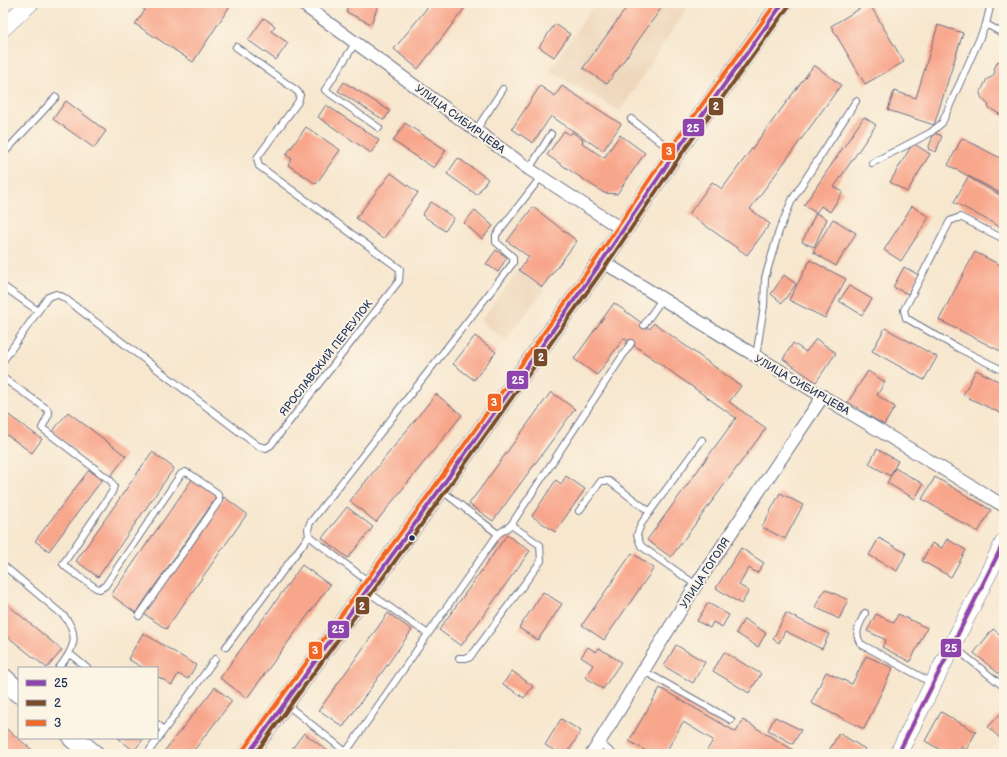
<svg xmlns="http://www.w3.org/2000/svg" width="1007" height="757" viewBox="0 0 1007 757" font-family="'Balsamiq Sans',sans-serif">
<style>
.built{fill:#eed7bb}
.building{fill:#f8a68b}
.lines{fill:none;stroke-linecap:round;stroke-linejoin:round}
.service-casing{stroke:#686f86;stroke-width:8}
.minor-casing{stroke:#686f86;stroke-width:14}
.secondary-casing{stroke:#686f86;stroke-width:18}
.primary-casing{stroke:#686f86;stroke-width:20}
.trunk-casing{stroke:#686f86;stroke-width:22}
.service{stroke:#fff;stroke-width:6}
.minor{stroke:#fff;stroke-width:12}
.secondary{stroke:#fff;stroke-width:17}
.primary{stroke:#fff;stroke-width:19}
.trunk{stroke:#fff;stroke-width:20}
.bus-1-casing{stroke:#fcf5e5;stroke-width:7}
.bus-2-casing{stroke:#fcf5e5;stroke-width:7}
.bus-3-casing{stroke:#fcf5e5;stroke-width:7}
.bus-1{stroke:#8e44ad;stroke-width:4}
.bus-2{stroke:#7a4b2a;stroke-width:4}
.bus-3{stroke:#f26522;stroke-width:4}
.bus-dot{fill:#1b2f5e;stroke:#fcf5e5;stroke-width:1.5}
.labels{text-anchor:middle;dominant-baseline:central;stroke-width:4;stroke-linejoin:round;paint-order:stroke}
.street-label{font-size:11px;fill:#1b2f5e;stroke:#fcf5e5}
.line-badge{stroke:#fcf5e5;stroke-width:1.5}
.badge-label{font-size:11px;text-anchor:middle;font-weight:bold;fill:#fff}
</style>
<rect width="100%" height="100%" fill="#fcf5e5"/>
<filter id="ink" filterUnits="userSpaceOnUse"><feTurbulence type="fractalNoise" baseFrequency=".025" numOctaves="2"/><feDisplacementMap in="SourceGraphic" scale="8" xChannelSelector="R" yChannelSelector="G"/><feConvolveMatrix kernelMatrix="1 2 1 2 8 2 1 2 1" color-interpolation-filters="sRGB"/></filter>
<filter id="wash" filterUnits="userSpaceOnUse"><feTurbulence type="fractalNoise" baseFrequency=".012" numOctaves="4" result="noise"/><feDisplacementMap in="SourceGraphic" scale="16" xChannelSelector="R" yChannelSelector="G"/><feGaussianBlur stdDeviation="0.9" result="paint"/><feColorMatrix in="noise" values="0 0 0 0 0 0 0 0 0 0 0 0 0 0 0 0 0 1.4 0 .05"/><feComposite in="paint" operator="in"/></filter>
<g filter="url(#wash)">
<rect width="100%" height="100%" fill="#f7e7cf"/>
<path class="built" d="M595,3H690L620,111L549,71Z
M518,271L544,290L505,340L480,321Z"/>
<g id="blocks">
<path class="building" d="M135,3H232L193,62L135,24L145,10Z
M349,3H379L371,24L346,12Z
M431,3H465L467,5L418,69L394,49Z
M630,3H665L607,84L583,68Z
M869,3L904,62L865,84L831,26Z
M264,18L275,26L271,31L288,43L276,60L248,40Z
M555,24L570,34L554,57L539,47Z
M938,25L963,33L934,125L888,110L894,91L916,98Z
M998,61L1002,63L1004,62V117L988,107L989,105L982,99L980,93L987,79L992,77L995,72L994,69Z
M814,65L841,85L750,209L770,224L747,255L689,214L712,182L722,189Z
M344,82L390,111L384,120L338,91Z
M540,86L555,96L562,86L621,124L603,151L551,116L533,143L512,129Z
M66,101L106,131L94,148L53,119Z
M326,105L379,140L371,153L318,117Z
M864,117L876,125L834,187L843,192L830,212L821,206L816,213L804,205Z
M405,123L446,150L434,168L393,141Z
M306,127L340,150L316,184L288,165L292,159L286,155Z
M564,131L570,135L572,132L583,140L582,143L604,158L620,135L645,153L617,194L604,193L547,155Z
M934,133L942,136L936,152L928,149Z
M962,138L1004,160V195L948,165Z
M913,143L930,154L907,192L890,182Z
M458,158L488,179L477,195L447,174Z
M391,173L418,193L383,239L356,218Z
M968,177L1004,197V229L954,202Z
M431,202L454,218L445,231L422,215Z
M912,206L929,217L901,261L884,250Z
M533,207L577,241L542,287L519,270L529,257L507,241Z
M475,210L493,226L482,239L464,223Z
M816,213L827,219L814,247L802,242Z
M833,219L856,233L836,266L813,252Z
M496,250L507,257L498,272L486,264Z
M975,252L1004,267V353L939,320Z
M810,260L846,279L825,318L789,300Z
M904,267L919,275L908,294L893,287Z
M784,275L796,284L782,303L771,294Z
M849,286L872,299L862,315L839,301Z
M614,303L650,329L654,323L741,386L729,402L766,428L671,557L647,540L736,418L624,338L597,375L574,359Z
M885,328L937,357L924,380L872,351Z
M475,336L496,352L474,380L453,364Z
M816,339L836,353L816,382L783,359L793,343L806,352Z
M976,370L1004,384V415L963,395Z
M868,371L885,382L877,395L895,407L884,425L848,402Z
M551,392L575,409L493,521L469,504Z
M436,394L462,415L376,522L350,501Z
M3,411L42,439L32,453L3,432Z
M68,412L126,456L110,477L52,432Z
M877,449L898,461L890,476L869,464Z
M152,452L174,468L98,577L76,561Z
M895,468L923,484L915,499L887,483Z
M89,470L102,480L49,551L35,541Z
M566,476L585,489L555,532L532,516L556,480L561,484Z
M935,477L991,510L978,532L922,499Z
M193,478L218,495L136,613L111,595Z
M780,493L803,505L785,539L762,527Z
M224,497L247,514L166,629L143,613Z
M347,507L373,527L348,558L322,538Z
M507,535L530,551L461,646L439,630Z
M879,538L906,553L897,571L869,555Z
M947,539L966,550L951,577L922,561L932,543L942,548Z
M741,548L764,563L757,573L749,568L739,585L749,591L741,604L716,588Z
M632,553L654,568L604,640L582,625Z
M302,565L330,585L247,698L220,678Z
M825,589L848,600L839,619L815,607Z
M543,592L562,604L538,640L519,628Z
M3,601L62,650L47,668L3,633Z
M708,603L729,615L722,627L713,622L710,628L697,621Z
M388,613L412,630L343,727L319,710Z
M786,613L829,634L822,649L785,631L779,643L773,639Z
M876,614L894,623L898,614L927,628L910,662L882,647L886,640L867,631Z
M744,619L766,633L758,647L736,633Z
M993,629L1004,638V678L974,653Z
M143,633L196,665L188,679L178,674L172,685L157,676V668H143L128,659Z
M676,645L705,662L693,683L664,666Z
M588,647L596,652L599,648L621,662L603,689L585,677L593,665L581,657Z
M724,652L761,674L749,693L713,671Z
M866,656L893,668L864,729L811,703L826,672L852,684Z
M512,671L533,686L524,698L503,684Z
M215,687L232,701L191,754H162Z
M660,688L736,732L743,720L800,754H705L713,740L683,722L665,754H651L629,741Z
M1004,710V742L988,727Z
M941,712L976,732L966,750L960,747L956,754H948L925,741Z
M775,717L801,730L793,744L768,730Z
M561,719L581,731L567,754H560L545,745Z
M3,726L37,754H3Z
M304,733L328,751L325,754H288Z
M839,733L865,749L862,754H827Z
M118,738H144L134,751Z"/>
</g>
</g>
<g filter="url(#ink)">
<use href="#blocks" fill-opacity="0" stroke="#686f86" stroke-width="1"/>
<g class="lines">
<defs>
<path id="service" d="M986,24L1004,34
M356,42L325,90L379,128
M631,119L674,152
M476,130L503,89
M3,154L56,97
M872,163L930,133L942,123L986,24L991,3
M529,169L551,134
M1004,239L960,217L950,221L904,310L906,318L956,347L1004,371
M3,286L38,311
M644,325L662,299
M756,356L764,306L765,278L779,231L792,200L856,101
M3,361L48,297L56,294L63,297L258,446L266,448L271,445L399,281L400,269L259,166L257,158L298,102L300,95L297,91L236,47
M3,378L47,409L49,414L42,428L111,481L114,486L112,492L63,564L67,568L96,588L100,589L105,586L181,474L185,472L190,474L217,493L219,497V501L139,616
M579,511L601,481H609L650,512
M511,525L631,343
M3,565L64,616C81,636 73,650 59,668
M370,583L309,536L308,529L310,523L513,263V257L496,242V235L541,177
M696,585L641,546L637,535L641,524L702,440
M368,592L428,634L498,534L441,490
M865,613C860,624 853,633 861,644L932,683
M226,647L309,536
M954,647L1004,687
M70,654L87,668
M459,658H469L475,651L541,561L540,545L511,525L498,534
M644,671L731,720
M286,704L346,752L344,754
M157,724L164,730
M599,742L613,754
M346,752L428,634
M147,754L215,659"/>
<path id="minor" d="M301,3L529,169L623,230
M602,261C734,345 870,424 1004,506
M592,754L696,585L823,396"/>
<path id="secondary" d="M3,28L30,3
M898,754L1004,542"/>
<path id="primary" d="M248,754L440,489L602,261L675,153L783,3"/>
<path id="trunk" d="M3,678L19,693
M73,738L93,754"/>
</defs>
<use href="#service" class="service-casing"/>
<use href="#minor" class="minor-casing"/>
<use href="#secondary" class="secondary-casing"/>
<use href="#primary" class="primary-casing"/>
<use href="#trunk" class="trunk-casing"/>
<use href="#service" class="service"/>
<use href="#minor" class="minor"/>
<use href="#secondary" class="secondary"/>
<use href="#primary" class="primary"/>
<use href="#trunk" class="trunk"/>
<defs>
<path id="bus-1" d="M248,754L440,489L602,261L675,153L783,3
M898,754L1004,542"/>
<path id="bus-2" d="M255,754L445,492L607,264L680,156L788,7"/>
<path id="bus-3" d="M243,750L435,486L597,258L670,149L776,3"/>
</defs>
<use href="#bus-1" class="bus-1-casing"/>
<use href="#bus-2" class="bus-2-casing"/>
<use href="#bus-3" class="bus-3-casing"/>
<use href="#bus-1" class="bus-1"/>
<use href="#bus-2" class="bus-2"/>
<use href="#bus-3" class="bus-3"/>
</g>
</g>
<circle class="bus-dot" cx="412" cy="538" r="3.5"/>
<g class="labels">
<g class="street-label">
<text transform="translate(460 119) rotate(36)">УЛИЦА СИБИРЦЕВА</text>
<text transform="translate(326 358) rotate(-52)">ЯРОСЛАВСКИЙ ПЕРЕУЛОК</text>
<text transform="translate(802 385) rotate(30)">УЛИЦА СИБИРЦЕВА</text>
<text transform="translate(705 573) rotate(-57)">УЛИЦА ГОГОЛЯ</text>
</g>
</g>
<g class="line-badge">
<rect x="708" y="97" width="16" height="19" rx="4" fill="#7a4b2a"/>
<rect x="682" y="118" width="23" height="19" rx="4" fill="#8e44ad"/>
<rect x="661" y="142" width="15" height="19" rx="4" fill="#f26522"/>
<rect x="533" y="348" width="15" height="19" rx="4" fill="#7a4b2a"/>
<rect x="506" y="370" width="23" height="20" rx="4" fill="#8e44ad"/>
<rect x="487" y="393" width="15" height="19" rx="4" fill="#f26522"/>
<rect x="355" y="596" width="15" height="19" rx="4" fill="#7a4b2a"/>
<rect x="327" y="620" width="23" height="19" rx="4" fill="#8e44ad"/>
<rect x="940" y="638" width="22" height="20" rx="4" fill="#8e44ad"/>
<rect x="308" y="641" width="15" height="19" rx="4" fill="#f26522"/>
</g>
<g class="badge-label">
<text x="716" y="110">2</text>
<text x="693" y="132">25</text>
<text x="669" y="155">3</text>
<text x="541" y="361">2</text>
<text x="518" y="384">25</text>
<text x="494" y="406">3</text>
<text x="362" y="610">2</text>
<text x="338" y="633">25</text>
<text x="951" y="652">25</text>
<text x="315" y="654">3</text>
</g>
<rect width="1007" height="757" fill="none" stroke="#fcf5e5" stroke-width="16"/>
<rect x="18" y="667" width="140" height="72" fill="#fcf5e5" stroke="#a2a6af"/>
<rect x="26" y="680" width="20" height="6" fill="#8e44ad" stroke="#a2a6af"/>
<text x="54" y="687" font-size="12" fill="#1b2f5e">25</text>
<rect x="26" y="700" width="20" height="6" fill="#7a4b2a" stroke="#a2a6af"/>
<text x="54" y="707" font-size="12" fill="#1b2f5e">2</text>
<rect x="26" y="720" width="20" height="6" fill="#f26522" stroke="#a2a6af"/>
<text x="54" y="727" font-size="12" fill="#1b2f5e">3</text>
</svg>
